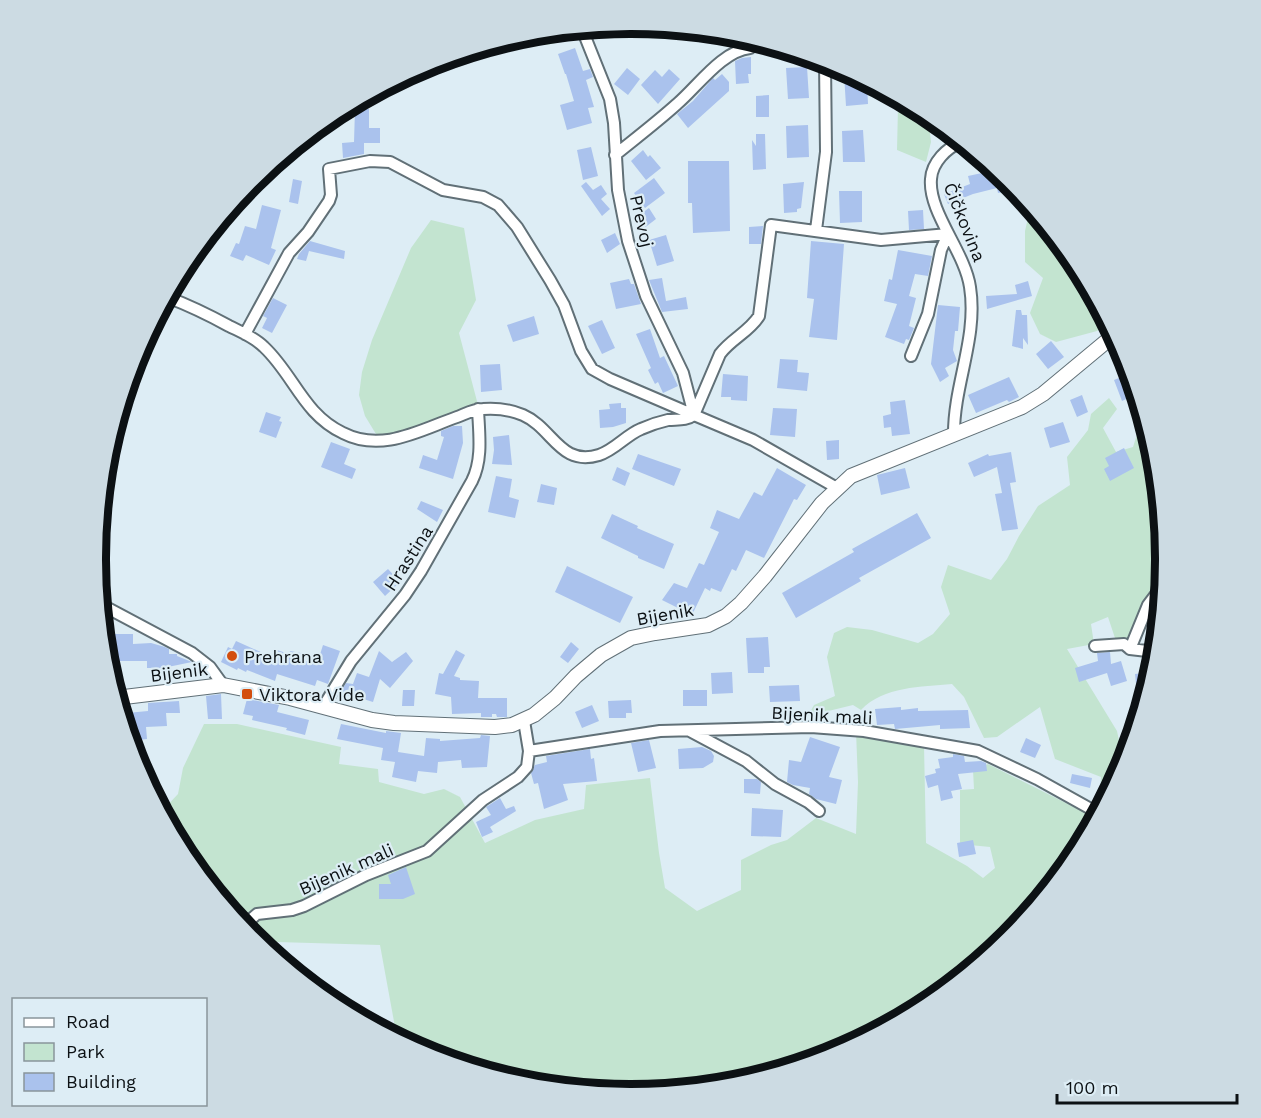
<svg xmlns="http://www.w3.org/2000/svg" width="1261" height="1118" viewBox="0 0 1261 1118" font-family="'Work Sans',sans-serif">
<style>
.green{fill:#c3e4d0}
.building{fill:#aac2ed}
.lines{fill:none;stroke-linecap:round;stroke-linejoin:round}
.street-casing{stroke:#617077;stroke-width:14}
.secondary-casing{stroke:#617077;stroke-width:16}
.street{stroke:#fff;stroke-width:10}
.secondary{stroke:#fff;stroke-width:14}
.poi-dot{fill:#d34e0e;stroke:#ddedf5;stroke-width:2}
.labels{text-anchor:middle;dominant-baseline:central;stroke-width:4.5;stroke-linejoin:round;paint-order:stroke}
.street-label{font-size:18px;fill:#0c1114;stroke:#ddedf5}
.poi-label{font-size:18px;fill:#0c1114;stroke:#ddedf5;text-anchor:start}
.rim{fill:none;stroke:#0c1114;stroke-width:8}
</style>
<rect width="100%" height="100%" fill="#ddedf5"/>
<path class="green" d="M578,29L579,33C560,42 542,53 524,35Z
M896,97L928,115L931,142L926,162L897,150L898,107Z
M1030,209L1076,262L1107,322L1097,331L1056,342L1040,334L1030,313L1043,278L1025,262V231Z
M431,220L464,228L476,300L459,333L478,405L391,436L376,434L365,416L359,395L362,372L372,340L411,248Z
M1109,398L1117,409L1103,428L1116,452L1133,447L1139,428L1135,411L1140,405L1155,455L1165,559L1163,588L1131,640L1115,638L1108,617L1091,624L1094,644L1067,649L1117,731L1124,764L1104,802L1100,800L1101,777L1055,759L1040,707L997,737L984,738L964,697L952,684C921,687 884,686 861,710L853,705L808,716L814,705L835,696L827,657L834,633L847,627L872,630L918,643L933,634L950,614L941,587L948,565L991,580L1007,559L1019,536L1038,506L1070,485L1067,457L1088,430L1091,414Z
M204,724H237L341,747L339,764L378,769L379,782L424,794L444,789L460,797L485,843L535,820L584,809L586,785L650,778L659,853L665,888L697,911L741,890V860L771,845L787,840L816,818L856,834L858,782L856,731L924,745L926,843L967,866L983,878L995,868L990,847L960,844V790L974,789L973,770L988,764L1096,818L1075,857L1009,938L927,1004L835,1053L735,1084L630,1094L526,1084L425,1053L381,1029L395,1027L380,945L277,942L270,952L252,937L214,891L213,884C193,877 172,830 162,811L178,794L183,768Z"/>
<path class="building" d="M575,48L583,71L590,69L593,77L586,80L594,107L588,108L592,123L567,130L560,105L574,101L566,74H565L558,54Z
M751,57V74H748L749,83L736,84L735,61L742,58Z
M807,67L809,98L788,99L786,68Z
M627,68L640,79L628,95L614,84Z
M669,69L680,79L658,104L641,85L655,70L662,77Z
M852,73L867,82L868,104L846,106L844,74Z
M722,74L729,82V91L688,128L677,114L693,101L713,78L715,80Z
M769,95V117H756V96Z
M355,109H369V128H380V143H364V154L343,158L342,143L354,142Z
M808,125L809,157L787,158L786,126Z
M863,130L865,162H843L842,131Z
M756,134H765L766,169L753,170L752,140L756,146Z
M591,147L598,176L583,180L577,150Z
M643,150L648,157L650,155L661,168L646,180L631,161Z
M688,161H729L730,231L693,233L692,203H688Z
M996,170L1016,190L998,193L997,188L973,194L948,204L944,194L970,184L968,176Z
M654,178L665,193L645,208L634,193Z
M293,179L302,181L298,204L289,202Z
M586,182L593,190L601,185L607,194L601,199L610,209L602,216L581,186Z
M804,182L801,208L797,209V212L784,213L783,184Z
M839,191H862V222L840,223Z
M262,205L281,210L271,248L276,250L269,265L246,255L243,261L230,256L236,243L239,244L245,226L256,229Z
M649,208L656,219L643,229L635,218Z
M923,210L924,229L909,230L908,211Z
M763,226L761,244H749V227Z
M615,233L620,244L607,253L601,240Z
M666,235L674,261L657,266L649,240Z
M310,241L345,251L344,259L309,251L306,261L297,259L299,254Z
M811,241L844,244L837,340L809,337L814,299L807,298Z
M898,250L932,256L928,276L915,274L909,296L916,298L909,326L914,328L909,340L906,339L904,344L885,337L897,304L884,301L889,279L892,280Z
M662,278L666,301L686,297L688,309L662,312L649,280Z
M629,279L631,284H634L641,304L616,309L610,283Z
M1028,281L1032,296L987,309L986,296L1017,294L1015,285Z
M273,298L287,305L272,333L262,328L267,318L263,316Z
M938,305L960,307L958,331H955L953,350L957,361L945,368L949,376L940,382L931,364Z
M1016,310H1021L1022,315H1027L1028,345L1023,338V349L1012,346Z
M534,316L539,334L513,342L507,325Z
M602,320L615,348L602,354L588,326Z
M650,329L660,358L664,356L678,386L663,393L658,382L655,384L648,370L651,368L636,334Z
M1051,341L1064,357L1048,369L1036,354Z
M780,359L798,360L797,372L809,373L807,391L777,388Z
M500,364L502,390L481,392L480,365Z
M1131,373L1137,394L1122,401L1114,380Z
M723,374L748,376L747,401L731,400V397H721Z
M1009,377L1019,397L1009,402L1007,400L976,413L968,395Z
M1082,395L1088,412L1077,417L1070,400Z
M905,400L910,434L892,436L891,427L884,428L883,416L891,414L890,402Z
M621,403V408H626V423L613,427L600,428L599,410L610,409L609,404Z
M773,408L797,409L795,437L770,435Z
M266,412L281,417L279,421L282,422L276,438L259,432Z
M1063,422L1070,442L1050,448L1044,428Z
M453,426H462L463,443L453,479L419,468L423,455L437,460L444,437L441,436V431Z
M509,435L512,465L492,464L494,450L493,437Z
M839,440V459L827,460L826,441Z
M331,442L350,449L344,464L356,469L352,479L321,467Z
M1124,448L1134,468L1110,481L1104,469L1109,466L1105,458Z
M1011,452L1016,482L1010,483L1018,529L1002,531L995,494L1002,493L997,467L974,477L968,463L988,454L989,456Z
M638,454L681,469L674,486L632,469Z
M617,467L630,473L625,486L612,480Z
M777,468L806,485L797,500L794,499L764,558L746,550L736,571L732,569L721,592L711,588L710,591L705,588L693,613L683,608L682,610L662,600L674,583L687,588L699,563L704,565L719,532L710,528L717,510L739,519L754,492L762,496Z
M905,468L910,488L881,495L877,475Z
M496,476L512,479L509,497L519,500L515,518L488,512Z
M541,484L557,488L554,505L537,502Z
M421,501L443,510L437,522L417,509Z
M917,513L931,538L859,578L861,581L796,618L782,593L854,552L852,549Z
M612,514L638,526L637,528L674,544L664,569L638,558V556L601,538Z
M567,566L633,597L620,623L555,592Z
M388,569L400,582L385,596L373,582Z
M110,634H133V644L151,643L165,647L169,649V654H177V656L192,662L163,668H147V661H110Z
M768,637L770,667H764V673H748L746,638Z
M236,641L274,658L277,650L289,654L290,651L301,653L299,659L317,664L323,645L340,651L328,684L317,680L315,686L277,674L275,681L247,670L246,672L238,668L237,670L221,662L228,647L232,649Z
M571,642L579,649L568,663L560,657Z
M456,650L465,655L454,676L460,678V680L479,681L478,698H507V717H497L496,714H492V717H481V713L452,714L451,697L435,694L439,673L443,674Z
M379,651L392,662L406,652L413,661L390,688L380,679L373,702L360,698L359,700L340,693L346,683L353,684L357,673L369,677Z
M1110,652L1111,664L1121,661L1127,681L1111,686L1107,673L1079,682L1075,668L1098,661L1097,653Z
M732,672L733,693L712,694L711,673Z
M1153,672L1147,692L1137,693L1135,674Z
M799,685L800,701L770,702L769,686Z
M403,690H415L414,706H402Z
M683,690H707V706H683Z
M221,694L222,719H208L206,696Z
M247,699L279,705L277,712L309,720L305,735L286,730L287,728L252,720L253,716L243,714Z
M631,700L632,713H626V718H609L608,701Z
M179,701L180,713H166L167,726L146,727L147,739L129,741L127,713L148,711V703Z
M592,705L599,721L582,728L575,712Z
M901,707V710L918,708V711L968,710L970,728L940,729V725L895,729L894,724L877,725L875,709Z
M341,724L386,733V731L401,733L398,752L424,756L426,738L440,739V741L480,738L481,735L490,736L487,767L462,768L461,760L438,762L437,773L418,771L416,782L392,777L395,762L381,760L383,748L337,739Z
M810,737L840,747L829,777L842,780L836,804L816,799L809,794L810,788L793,785L787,782L789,760L801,762Z
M1026,738L1041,745L1035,758L1020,752Z
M649,740L656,768L638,772L631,743Z
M702,747L711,751L714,756L713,762L703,768L679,769L678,749Z
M590,749L591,759L594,758L597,781L563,784L568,800L544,809L538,783L534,784L531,773L535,765L547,762L546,756Z
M953,754L964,756L965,762L981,761L986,763L987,771L958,774L962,789L951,791L953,798L941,801L938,785L928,788L925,776L936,773L935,769L940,768L938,759L953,757Z
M1072,774L1092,778L1090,788L1070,783Z
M744,779H757L761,782L760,794L744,793Z
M500,798L506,809L514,806L516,811L490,827L493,832L482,837L476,822L491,815L486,807Z
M752,808L783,810L781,837L751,836Z
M973,840L976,854L959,857L957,843Z
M406,867L415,894L403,899H379V884H391L388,875Z"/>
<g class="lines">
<defs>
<path id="street" d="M582,29L610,99L614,123L618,190L628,241L646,296L683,373L694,415L753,440L837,488
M615,155C636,138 657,122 677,104C698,86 722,51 750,48
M816,230L826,152L825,62
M167,297C188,305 209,315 229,326C241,332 254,337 264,347C294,375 303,414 343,433C382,453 420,430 457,417C465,414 474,409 483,409C496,408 511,410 523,415C553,428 560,467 599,455C615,450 626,435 641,429C650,425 659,422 668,420C677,419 686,421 694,415
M245,334L289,253L308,232L329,201L331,195L329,169L370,161L390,162L443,190L483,197L498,205L517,227L550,280L564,305L581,351L592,369L610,379L694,415
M911,356L928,314L941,250L948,234
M694,415L720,354C731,339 749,332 759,316L771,225L881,240L948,234
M954,433C954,384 978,337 970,287C965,252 928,212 931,179C932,162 947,148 961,142
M100,604L192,653L210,667L223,685
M1095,646L1124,644L1130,649L1156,652
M1130,649L1148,605L1163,585
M323,707L351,661L405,595L421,571L472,481C483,459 479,433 478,409
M524,721L529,751L660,731L811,727L864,731L978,751L1037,779L1098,813
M690,731L746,761L775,784L808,802L819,811
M243,926L257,914L292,910L304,906L366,875L427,851L483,800L518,777L527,767L529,751"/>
<path id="secondary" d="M116,698L223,685L290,698L372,720L394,723L495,727L512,725L534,715L555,698L576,676L601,655L631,638L655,633L708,625L726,616L741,603L765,576L822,503L851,476L1022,407L1043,394L1114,335"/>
</defs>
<use href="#street" class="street-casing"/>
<use href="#secondary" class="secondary-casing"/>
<use href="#street" class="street"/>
<use href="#secondary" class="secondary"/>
</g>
<g class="poi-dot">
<circle cx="232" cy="656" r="6"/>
<rect x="241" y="688" width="12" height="12" rx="3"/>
</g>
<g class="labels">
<g class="street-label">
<text transform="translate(642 221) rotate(77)">Prevoj</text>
<text transform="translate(965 222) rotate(68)">Čičkovina</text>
<text transform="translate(408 558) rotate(-57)">Hrastina</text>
<text transform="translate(665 614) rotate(-10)">Bijenik</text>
<text transform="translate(179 672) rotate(-7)">Bijenik</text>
<text transform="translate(822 715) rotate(3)">Bijenik mali</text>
<text transform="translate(346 869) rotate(-24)">Bijenik mali</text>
</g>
<g class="poi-label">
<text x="244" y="656">Prehrana</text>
<text x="259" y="694">Viktora Vide</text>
</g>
</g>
<path d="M0 0H1261V1118H0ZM630 34H631A524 524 0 0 1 1155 558V560A524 524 0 0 1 631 1084H630A524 524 0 0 1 106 560V558A524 524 0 0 1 630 34Z" fill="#ccdbe3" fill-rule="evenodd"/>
<path class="rim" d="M630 34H631A524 524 0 0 1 1155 558V560A524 524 0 0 1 631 1084H630A524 524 0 0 1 106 560V558A524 524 0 0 1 630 34Z"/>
<rect x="12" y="998" width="195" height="108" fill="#ddedf5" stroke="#89959b" stroke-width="1.5"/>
<rect x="24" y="1018" width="30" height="9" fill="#ffffff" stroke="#89959b" stroke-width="1.5"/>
<text x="66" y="1028" font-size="18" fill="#0c1114">Road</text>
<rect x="24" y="1043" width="30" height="18" fill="#c3e4d0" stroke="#89959b" stroke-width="1.5"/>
<text x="66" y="1058" font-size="18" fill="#0c1114">Park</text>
<rect x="24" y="1073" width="30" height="18" fill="#aac2ed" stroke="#89959b" stroke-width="1.5"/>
<text x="66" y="1088" font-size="18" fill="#0c1114">Building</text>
<path d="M1057 1094v9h180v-9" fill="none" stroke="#0c1114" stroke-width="3"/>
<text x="1066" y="1094" font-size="18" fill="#0c1114" stroke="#ddedf5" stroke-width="4.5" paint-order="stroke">100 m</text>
</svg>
